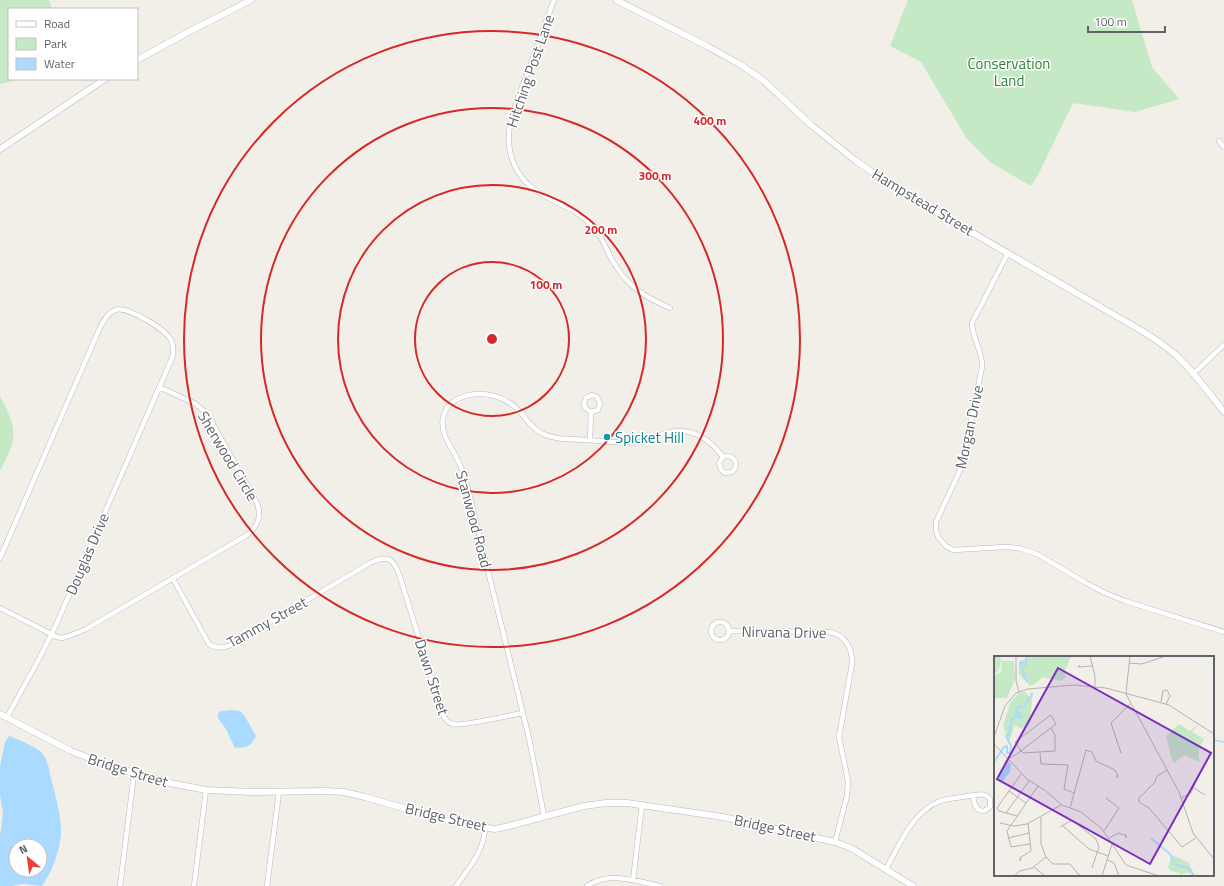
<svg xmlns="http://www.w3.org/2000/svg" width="1224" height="886" viewBox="0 0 1224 886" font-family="'Titillium Web',sans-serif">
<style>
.green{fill:#c5e8c5}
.water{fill:#aadaff;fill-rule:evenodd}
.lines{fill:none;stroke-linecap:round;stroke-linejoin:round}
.stream{stroke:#aadaff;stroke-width:1.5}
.street-casing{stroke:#b5b8bc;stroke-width:5.5}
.secondary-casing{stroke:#b6babf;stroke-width:7}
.street{stroke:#fff;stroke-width:4.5}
.secondary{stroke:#fff;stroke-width:6}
.ring{fill:none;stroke:#d62828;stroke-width:2}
.culture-dot{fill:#0f9aa8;stroke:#fff;stroke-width:1.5}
.labels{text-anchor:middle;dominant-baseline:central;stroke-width:3;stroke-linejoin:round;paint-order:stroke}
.park-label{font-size:15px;fill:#348238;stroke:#fff}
.street-label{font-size:15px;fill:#5f6368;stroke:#fff}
.culture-label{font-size:15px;fill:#0d838f;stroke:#fff;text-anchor:start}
.inset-river{fill:none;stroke:#aadaff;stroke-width:2}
.inset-road{fill:none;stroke:#b3b3b1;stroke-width:1}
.view{fill:#7b2cbf;fill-opacity:0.15;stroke:#7b2cbf;stroke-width:2}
.inset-edge{fill:none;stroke:#5f6368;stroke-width:2}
.centre{fill:#d62828;stroke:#fff;stroke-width:2}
.ring-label{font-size:12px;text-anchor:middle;font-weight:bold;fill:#d62828;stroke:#fff;stroke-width:3;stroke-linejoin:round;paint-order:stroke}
</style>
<rect width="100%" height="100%" fill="#f1efe8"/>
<path class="green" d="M0,0H49L52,9H9V79H21L0,84Z
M908,0H1132L1152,67L1179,99L1135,112L1073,103L1039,173L1031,186L990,162L967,139L921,62L890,46Z
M0,396C18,430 18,437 0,471Z"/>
<path class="water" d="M231,710L240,711L244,715L256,736C250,748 247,747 235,748L226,729L218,718V713L221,711Z
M9,736C17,739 37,747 42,753C49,761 49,772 52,782C56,797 61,816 61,831C61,848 52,872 42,886L23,884L12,886H0V836L3,813L0,795V766L5,742ZM16,846H40V870H16Z"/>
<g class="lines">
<path class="stream" d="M1213,740L1224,742"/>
<defs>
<path id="street" d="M554,0C545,25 536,49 527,74C519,96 507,120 509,144C510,159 518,176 530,186C551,204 574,205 593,227C602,236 606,248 611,258C626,286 643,296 670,308
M1219,141L1224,147
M1008,253L972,323C972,338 983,351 982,367L962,466L936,522V530L938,537L946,546L953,550L1005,547L1018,548L1037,554L1086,583L1105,593L1125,601L1224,632
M1193,374L1224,345
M590,440L591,412L585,408L584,403L586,398L592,395L597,397L600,403L598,410L591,412
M0,558L98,332C102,324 106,314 115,310C126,305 165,329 171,340C174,346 174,352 172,358L56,625L40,657L7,717
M173,579L209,644C217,649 223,648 231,645L370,563C389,554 394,559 400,577L443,715C445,719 448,722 452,724C461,727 510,715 523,713
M0,608L57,637L62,638L69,636L86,629L247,535C258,526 262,517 257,503L210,419L203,410L194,403L159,387
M711 631a9 9 0 1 1 18 0a9 9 0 1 1-18 0Z
M729,631L829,632C845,635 852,647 852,663L839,737L848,781L847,796L835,842
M544,816L529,738L466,481C463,471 459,462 454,453C450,445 444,438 443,428C441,418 445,408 453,402C461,396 470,394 479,394C496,394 511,401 522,414C528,421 532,428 541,433C555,440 571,439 586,440C604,441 623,444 640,442C650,441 657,436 666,433C690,426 709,438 723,457C733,453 741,464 732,472L725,473L721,470L719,463L723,457
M886,869C900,844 912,812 940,801C949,798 959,798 968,796C976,795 985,792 990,799V807L984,811C975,811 974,803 973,796
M633,880L642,805
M120,886L134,774
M194,886L206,790
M267,886L279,792
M456,886C469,868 484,851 485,828
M587,886C609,871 637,881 660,886"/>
<path id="secondary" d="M616,0L707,46L741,65L764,81L811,125L855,160L872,172L916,200L1130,324C1146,333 1162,343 1176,355C1194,372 1209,393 1224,412
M137,60L192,30L251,0
M0,149L105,79
M0,714L71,751L107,765L170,783L206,790L253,792L324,791L344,792L365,797L448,821L473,826L495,829L509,826L584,806L606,803H627L723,817L835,842L851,848L913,886"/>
</defs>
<use href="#street" class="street-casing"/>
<use href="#secondary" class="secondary-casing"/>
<use href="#street" class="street"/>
<use href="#secondary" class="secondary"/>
</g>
<g class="ring">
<circle cx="492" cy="339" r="77"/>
<circle cx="492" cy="339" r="154"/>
<circle cx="492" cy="339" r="231"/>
<circle cx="492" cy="339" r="308"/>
</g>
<circle class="culture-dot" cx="607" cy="437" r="4"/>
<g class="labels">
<g class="park-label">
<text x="1009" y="63">Conservation<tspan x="1009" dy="17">Land</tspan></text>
</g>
<g class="street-label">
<text transform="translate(530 71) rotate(-71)">Hitching Post Lane</text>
<text transform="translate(923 202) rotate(31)">Hampstead Street</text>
<text transform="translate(969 427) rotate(-78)">Morgan Drive</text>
<text transform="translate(228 456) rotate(59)">Sherwood Circle</text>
<text transform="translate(474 519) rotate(75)">Stanwood Road</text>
<text transform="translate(87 554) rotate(-67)">Douglas Drive</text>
<text transform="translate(267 622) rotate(-29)">Tammy Street</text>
<text transform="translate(784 632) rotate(1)">Nirvana Drive</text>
<text transform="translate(432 677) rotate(72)">Dawn Street</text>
<text transform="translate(128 770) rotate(17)">Bridge Street</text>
<text transform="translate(446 817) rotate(13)">Bridge Street</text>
<text transform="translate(775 828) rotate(12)">Bridge Street</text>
</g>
<g class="culture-label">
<text x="615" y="437">Spicket Hill</text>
</g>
</g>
<g transform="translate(994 656)">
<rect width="220" height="220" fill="#f1efe8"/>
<path d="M0,0H6L7,4L5,14L0,18ZM32,0H77L71,15L72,21L67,25L49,21L41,28L36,30L25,18V5L32,3ZM8,5H20L21,23L13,42H0V19L7,17ZM31,36L38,43L36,67L28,73L21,69L15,86L9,70L16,47L25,37ZM185,68L196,75L203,69L198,76L210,83L205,92V106L191,99L180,107L177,101L172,80ZM178,199L194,206L201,220H197L196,217H189L188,220L186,217L177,215L174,211Z" fill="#c5e8c5"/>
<path d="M14,105L17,109L16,116L8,126L3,121Z" fill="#aadaff"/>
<path class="inset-river" d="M33,0L31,9L27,6L26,8L33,26M0,106L10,91L13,90V97H16L17,90L12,80L15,79L17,65L21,60L27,61L26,57L22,56L24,51L30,50L38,39L37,37M157,182L176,198L180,208L196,213L200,220"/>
<path class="inset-road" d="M22,0V25L25,36M96,0L101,20V30M135,7L148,8L172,0M86,9L84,11L98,10M132,37L136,0M132,38L185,136L199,177L220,203M167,46L169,35L173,34L176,40L172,48M0,81L11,50L22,37L34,33L80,29L112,32L175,49L220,78M0,88L33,123L52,135L68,149L87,156L108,173L132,209L165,220M46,97L47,108L74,109L70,133L80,137M127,97L117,67L136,48M16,102L24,97L27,95L28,94L62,68L57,59L21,86L27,95L29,97L61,95V79L57,72M173,114L163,120L161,126L145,142V146L155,152L188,191L202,182M200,132L211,139M15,135L32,147M187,142L197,137L207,114M76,152L92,94L98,96L102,105L121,114L124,120L123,122V119M12,157L35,125M23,160L5,155L3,152L27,118M47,161V188L52,201L59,208H76L86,220M6,167L20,170L33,168L67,149M69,170L95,193L114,200M66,171L78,164L102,183L105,191L98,212M110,175L125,152L112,142M14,182L35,177M115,182L125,177L127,178L131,179H132V182L131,179M36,188L17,191L13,175L44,130M26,202V205L27,201L37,195L34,167M113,204L120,207L125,220M40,211L51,220M20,220L26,215L38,212L52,201M108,220L118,188"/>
<path class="view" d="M64,12L217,97L156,208L3,123Z"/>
<rect width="220" height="220" class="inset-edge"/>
</g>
<circle cx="492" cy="339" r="6" class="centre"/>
<g class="ring-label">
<text x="710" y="125">400 m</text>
<text x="655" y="180">300 m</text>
<text x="601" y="234">200 m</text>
<text x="546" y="289">100 m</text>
</g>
<rect x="8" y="8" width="130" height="72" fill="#ffffff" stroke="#bfc1c3"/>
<rect x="16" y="21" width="20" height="6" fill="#ffffff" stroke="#bfc1c3"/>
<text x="44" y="28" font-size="12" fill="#5f6368">Road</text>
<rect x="16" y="38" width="20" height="12" fill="#c5e8c5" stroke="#bfc1c3"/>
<text x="44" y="48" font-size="12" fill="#5f6368">Park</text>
<rect x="16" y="58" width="20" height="12" fill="#aadaff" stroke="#bfc1c3"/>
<text x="44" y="68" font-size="12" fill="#5f6368">Water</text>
<g transform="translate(28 858) rotate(331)"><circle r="19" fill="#ffffff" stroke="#bfc1c3"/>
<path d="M0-3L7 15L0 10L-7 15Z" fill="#ea4335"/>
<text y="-6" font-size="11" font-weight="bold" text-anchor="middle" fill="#5f6368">N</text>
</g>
<path d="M1088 26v6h77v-6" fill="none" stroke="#5f6368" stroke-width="2"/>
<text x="1094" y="26" font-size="12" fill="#5f6368" stroke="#ffffff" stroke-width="3" paint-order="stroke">100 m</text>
</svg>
